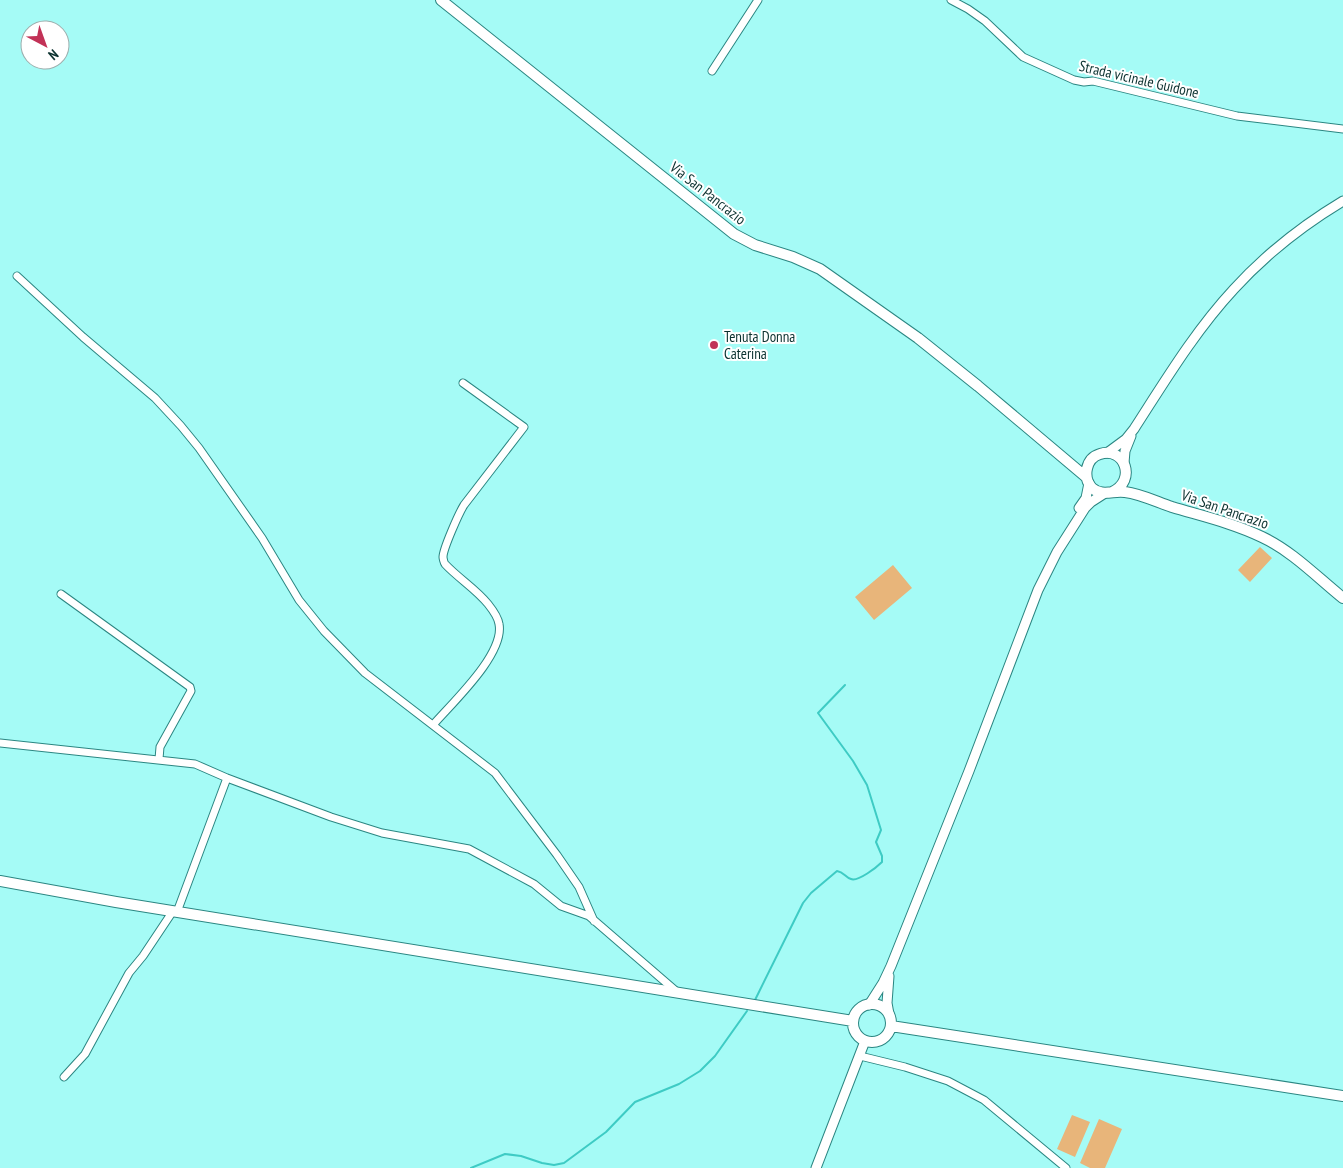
<svg xmlns="http://www.w3.org/2000/svg" width="1343" height="1168" viewBox="0 0 1343 1168" font-family="'PT Sans Narrow',sans-serif">
<style>
.green{fill:#e8b57a}
.lines{fill:none;stroke-linecap:round;stroke-linejoin:round}
.stream{stroke:#3ecbc4;stroke-width:2}
.minor-casing{stroke:#2b8682;stroke-width:9}
.tertiary-casing{stroke:#2b8682;stroke-width:11}
.secondary-casing{stroke:#2b8682;stroke-width:12}
.minor{stroke:#fff;stroke-width:7}
.tertiary{stroke:#fff;stroke-width:9}
.secondary{stroke:#fff;stroke-width:10}
.poi-dot{fill:#c23257;stroke:#fff;stroke-width:2}
.labels{text-anchor:middle;dominant-baseline:central;stroke-width:4;stroke-linejoin:round;paint-order:stroke}
.street-label{font-size:15px;fill:#0b312f;stroke:#fff}
.poi-label{font-size:15px;fill:#0b312f;stroke:#fff;text-anchor:start}
</style>
<rect width="100%" height="100%" fill="#a5fbf6"/>
<path class="green" d="M1260,547L1272,558L1250,582L1238,570Z
M893,565L912,588L874,620L855,597Z
M1072,1115L1090,1122L1075,1157L1057,1149Z
M1099,1119L1122,1129L1105,1168H1090L1080,1163Z"/>
<g class="lines">
<path class="stream" d="M755,1000L803,903L811,893L837,871C844,872 845,877 851,879C858,882 877,867 882,862V856L876,842L881,830L867,785L853,761L818,713L845,685
M471,1168L505,1154L521,1156L542,1163L554,1165L564,1163L606,1132L635,1102L679,1084L700,1071L715,1056L747,1011"/>
<defs>
<path id="minor" d="M951,0L968,9L985,21L1023,57L1074,80L1084,82L1093,81L1237,116L1343,129
M712,71L758,0
M17,276L83,337L155,398L181,426L199,448L262,538L299,600L324,631L365,673L495,773L557,855L579,887L594,921
M61,594L190,687L191,691L160,747L159,759
M433,725C452,703 505,654 499,624C498,617 492,609 488,604C476,589 458,578 445,564C444,563 443,558 443,557C443,549 459,513 464,505L524,427L463,383
M0,743L195,764L227,778L331,817L382,833L469,849L534,884L561,906L589,916L677,992
M177,912L227,778
M860,1056L905,1067L948,1081L984,1100L1066,1168
M64,1077L85,1054L129,973L143,956L173,911"/>
<path id="tertiary" d="M1107,453L1126,439L1134,429C1165,381 1195,331 1234,289C1266,254 1303,225 1343,201
M1124,463L1125,451L1131,436
M1079,508L1086,498L1089,483
M869,1005L883,983L891,966L969,771L1038,590L1057,552L1085,508L1091,502L1105,493
M889,1014L887,1003L889,976
M816,1168L865,1041"/>
<path id="secondary" d="M441,0L734,234L755,245L793,257L820,269L918,338L978,386L1086,477
M1112,492C1137,481 1125,446 1100,454C1086,458 1082,477 1092,488C1102,497 1114,490 1125,492C1141,494 1157,502 1172,507C1202,516 1233,523 1262,537C1292,551 1317,577 1343,598
M0,881L116,902L853,1021
M853 1023a19 19 0 1 1 38 0a19 19 0 1 1-38 0Z
M891,1026L1343,1096"/>
</defs>
<use href="#minor" class="minor-casing"/>
<use href="#tertiary" class="tertiary-casing"/>
<use href="#secondary" class="secondary-casing"/>
<use href="#minor" class="minor"/>
<use href="#tertiary" class="tertiary"/>
<use href="#secondary" class="secondary"/>
</g>
<circle class="poi-dot" cx="714" cy="345" r="5"/>
<g class="labels">
<g class="street-label">
<text transform="translate(1139 79) rotate(13)">Strada vicinale Guidone</text>
<text transform="translate(708 193) rotate(38)">Via San Pancrazio</text>
<text transform="translate(1225 509) rotate(19)">Via San Pancrazio</text>
</g>
<g class="poi-label">
<text x="724" y="336">Tenuta Donna<tspan x="724" dy="17">Caterina</tspan></text>
</g>
</g>
<g transform="translate(45 45) rotate(139)"><circle r="24" fill="#ffffff" stroke="#9dadac"/>
<path d="M0-4L9 19L0 12L-9 19Z" fill="#c23257"/>
<text y="-8" font-size="14" font-weight="bold" text-anchor="middle" fill="#0b312f">N</text>
</g>
</svg>
